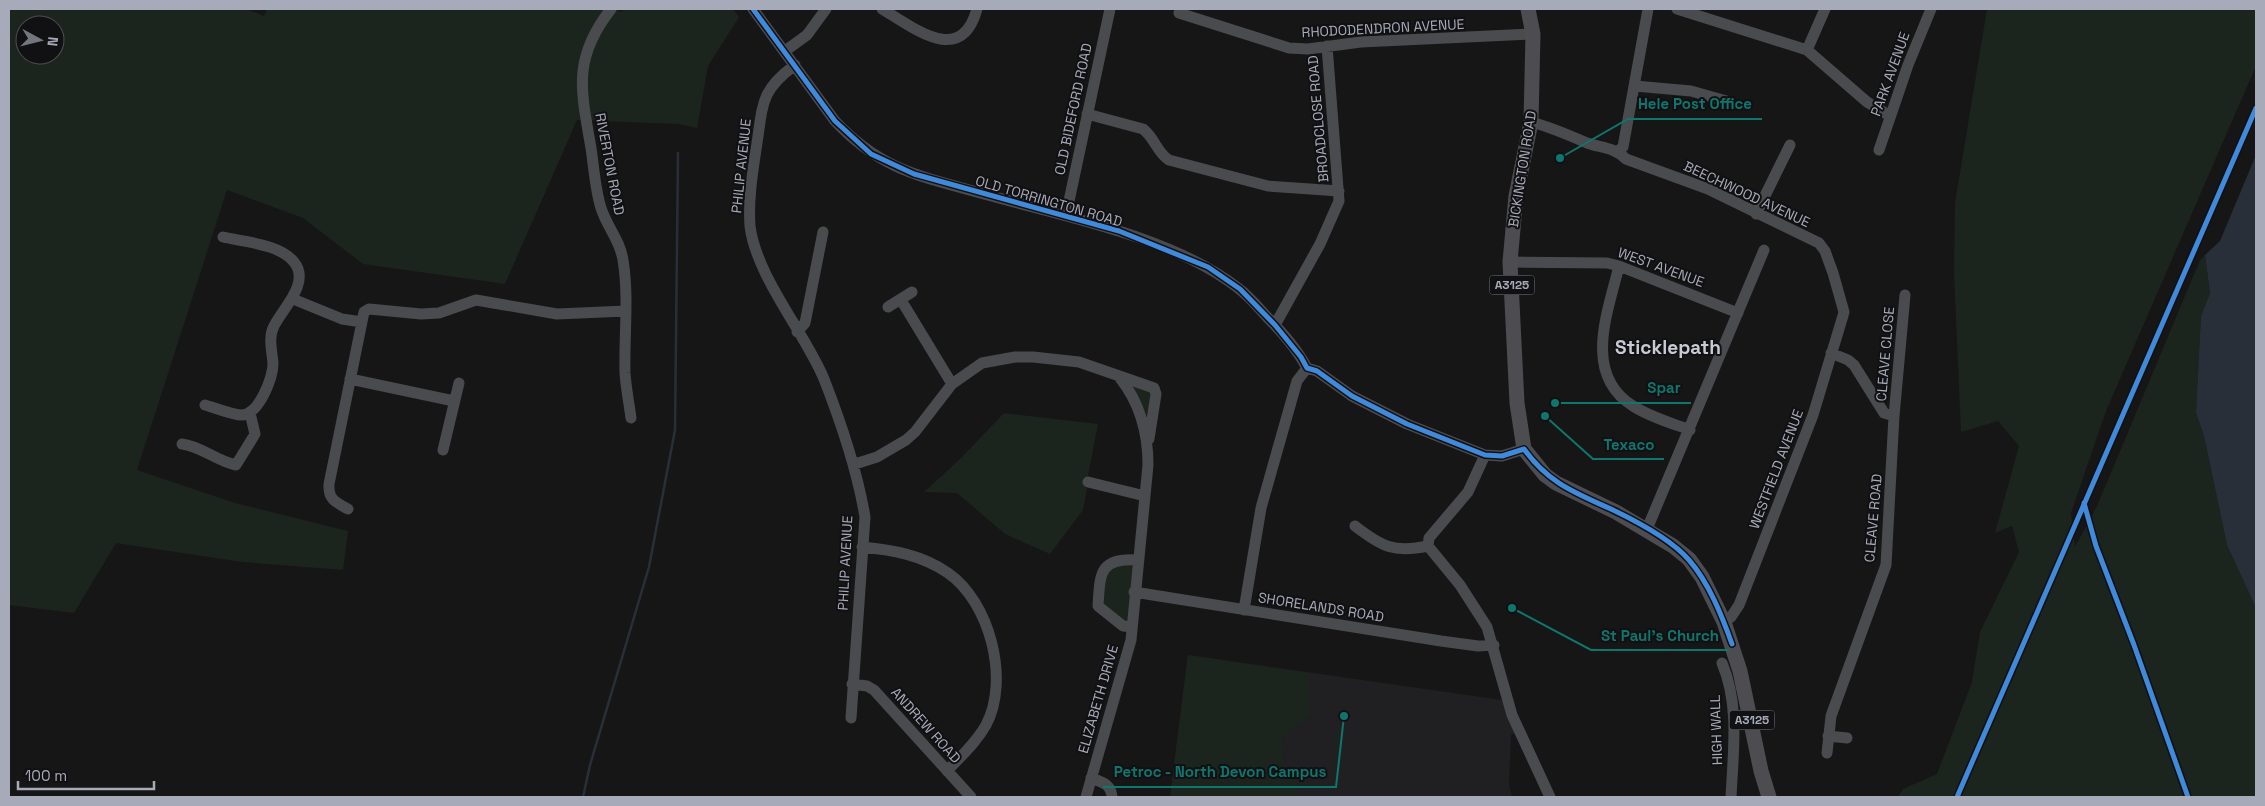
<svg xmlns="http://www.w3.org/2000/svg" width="2265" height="806" viewBox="0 0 2265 806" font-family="'Space Grotesk',sans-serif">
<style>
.built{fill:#202022}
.green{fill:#1c241e;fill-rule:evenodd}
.water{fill:#292f39}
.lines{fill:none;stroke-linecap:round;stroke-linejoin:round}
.stream{stroke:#292f39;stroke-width:2.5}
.minor{stroke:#4a4b4f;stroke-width:11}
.major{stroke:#4d4d51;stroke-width:15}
.cycleway-casing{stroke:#111012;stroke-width:8}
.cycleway{stroke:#408adc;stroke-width:5}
.labels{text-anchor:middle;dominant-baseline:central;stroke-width:4;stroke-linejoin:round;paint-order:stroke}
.shield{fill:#111012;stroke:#7a7c86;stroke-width:1}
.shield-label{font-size:12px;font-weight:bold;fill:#a7aab8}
.street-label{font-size:14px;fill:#a7aab8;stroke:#111012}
.district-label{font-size:19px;font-weight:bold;fill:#c8cad4;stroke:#111012}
.leader{fill:none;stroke:#0f766e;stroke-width:2}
.callout-dot{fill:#0f766e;stroke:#111012;stroke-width:2}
.callout-label{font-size:15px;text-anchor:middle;font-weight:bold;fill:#0f766e;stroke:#111012;stroke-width:4;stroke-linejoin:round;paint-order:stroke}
</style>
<rect width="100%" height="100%" fill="#161616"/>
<path class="built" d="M1188,655L1502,700L1515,733L1511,735L1509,785L1512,797H1170Z"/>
<path class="green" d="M9,9H246L264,16L267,9H616L621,12L625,9H733L739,17L708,66L697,128L679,124L577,120L505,284L363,264L303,218L227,190L137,470L235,503L348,531L343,570L242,562L116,543L74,613L9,605ZM25,25H55V55H25Z
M1987,9H2256V66L2106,411L2071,513L2075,547L2097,506L2200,260L2205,255L2210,293L2201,316L2196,413L2204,436L2227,545L2256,608V797H1898L1903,789L1937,774L1972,682L1980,632L2019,552L2012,526L1995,533L2019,446L1998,421L1961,432L1954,272L1955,203Z
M1134,386L1151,391L1147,416L1132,389Z
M1004,413L1098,424L1088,476L1084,485L1087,488L1083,510L1050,554L1005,534L957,493L924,492L961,458Z
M1135,562L1129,623H1123L1101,606L1108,570L1121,563Z
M1188,655L1308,673L1310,715L1282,737L1284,774H1296L1297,797H1170Z"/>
<path class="water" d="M2256,155V608L2227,545L2204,436L2196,413L2201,316L2210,293L2205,255L2220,241Z"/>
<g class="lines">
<path class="stream" d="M583,797L590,765L649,567L675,430L678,153"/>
<path class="minor" d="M611,9C572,59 581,90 591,148C594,168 595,189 601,208C607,227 620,240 623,260C629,297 624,335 625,373C626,388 629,403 631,418
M753,9L835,121C882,171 921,176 984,194C1063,216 1173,237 1238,288C1249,296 1258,307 1267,317C1282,332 1297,349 1307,368L1317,371L1352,396L1407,424L1485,455L1502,456L1524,449
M882,9C914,28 961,67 977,9
M1677,9L1807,50L1867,102L1890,116
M1179,13L1289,48L1308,49L1361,42L1533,34
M1807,50L1825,9
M785,51L807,35L826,9
M795,65C761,90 763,103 757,143C753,170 748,198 750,226C756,276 805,333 824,379C842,425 857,469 865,517L851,718
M1635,86L1691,91L1730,102
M1087,114L1143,129C1155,138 1157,153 1169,160L1268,186L1339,191
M1531,122C1551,127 1568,135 1587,143C1601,148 1614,147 1626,159L1708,189L1819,243L1825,251L1833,273L1844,312L1842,319L1813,415L1739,605L1731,617L1724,622
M1879,150L1908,65L1931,9
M1618,151L1623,147L1648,9
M1756,214L1790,145
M1066,215L1110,9
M1510,262L1607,263L1619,266L1738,313
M1619,266C1608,312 1582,374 1633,406C1650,417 1671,423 1690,430
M293,299L342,319L362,322
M901,300L952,384
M888,307L912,292
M1275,325L1320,244L1339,201L1327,46
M797,332L805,323L823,232
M350,379L454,401
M205,405C216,408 230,414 241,415C259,415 273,378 273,363C272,351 268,337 274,326C282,309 311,283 294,262C280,244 244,242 223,237
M1894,416L1905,295
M182,444C201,446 216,461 236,465L255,434L250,413
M443,450L459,383
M1485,455L1468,492L1429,538L1428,546L1460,585L1487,627L1512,715L1550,797
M855,464L877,457L906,440L915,432L952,384L982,363L1015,357H1033L1079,362L1154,388L1156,394L1149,439
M1088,482L1145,496
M348,509C335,502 328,499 329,484L364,312L369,309L421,314L439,313L476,300L557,314L626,311
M1355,526C1382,547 1394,553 1428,546
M1647,529L1764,250
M862,547C893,550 922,555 948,573C990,602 1010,680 986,725C976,743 961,756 947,771
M1134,592L1441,641L1478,646L1494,645
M1244,610L1261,508L1297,381L1307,368
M1132,627L1123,626L1098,606C1100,574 1099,557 1138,560
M1722,663C1740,705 1733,753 1731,797
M852,684L867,686L874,690L971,797
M1828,736L1847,738
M1827,753L1831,716L1886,565L1894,416L1884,413L1854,365L1848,360L1831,353
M1091,778C1102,782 1111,784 1112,797
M1086,797L1131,640L1148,465C1148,434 1140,403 1120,378"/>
<path class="major" d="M1528,9L1533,34L1531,122L1516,196L1510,262L1517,403L1524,449L1545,475L1556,483L1616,512L1673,546L1689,559L1702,577L1724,622L1740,671L1761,771L1769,797"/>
<defs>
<path id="cycleway" d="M753,9L835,121L871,154L914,174L1119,231L1208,267L1240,289L1275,325L1301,357L1307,368L1317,371L1352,396L1407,424L1485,455L1502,456L1524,449C1549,484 1576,493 1613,510C1638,522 1671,539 1689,560C1709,583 1722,616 1732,644
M2084,503L2096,546L2134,645L2188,797
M1957,797L2256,108"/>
</defs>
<use href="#cycleway" class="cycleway-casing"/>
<use href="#cycleway" class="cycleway"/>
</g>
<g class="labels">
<g class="shield">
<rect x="1489.5" y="275.5" width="45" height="19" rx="4"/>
<rect x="1729.5" y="710.5" width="45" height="19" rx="4"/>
</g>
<g class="shield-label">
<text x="1512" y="285">A3125</text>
<text x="1752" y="720">A3125</text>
</g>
<g class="street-label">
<text transform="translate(1383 28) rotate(-3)">RHODODENDRON AVENUE</text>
<text transform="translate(1890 74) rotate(-70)">PARK AVENUE</text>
<text transform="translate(1073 109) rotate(-78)">OLD BIDEFORD ROAD</text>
<text transform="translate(1318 119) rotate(-95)">BROADCLOSE ROAD</text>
<text transform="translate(610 164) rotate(79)">RIVERTON ROAD</text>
<text transform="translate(741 166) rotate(-84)">PHILIP AVENUE</text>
<text transform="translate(1522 169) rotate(-81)">BICKINGTON ROAD</text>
<text transform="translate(1747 194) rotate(25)">BEECHWOOD AVENUE</text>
<text transform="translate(1049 201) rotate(16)">OLD TORRINGTON ROAD</text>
<text transform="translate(1661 267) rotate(20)">WEST AVENUE</text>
<text transform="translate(1885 354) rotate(-85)">CLEAVE CLOSE</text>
<text transform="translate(1776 469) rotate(-69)">WESTFIELD AVENUE</text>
<text transform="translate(1873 518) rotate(-85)">CLEAVE ROAD</text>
<text transform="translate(845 563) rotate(-87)">PHILIP AVENUE</text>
<text transform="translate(1321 607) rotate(9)">SHORELANDS ROAD</text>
<text transform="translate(1098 699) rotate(-74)">ELIZABETH DRIVE</text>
<text transform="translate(926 725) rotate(48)">ANDREW ROAD</text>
<text transform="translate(1716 730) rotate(-92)">HIGH WALL</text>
</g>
<g class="district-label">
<text x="1668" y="347">Sticklepath</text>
</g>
</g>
<path class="leader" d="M1560 158L1628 119H1762M1555 403L1638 403H1691M1545 416L1593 459H1664M1512 608L1591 650H1729M1344 716L1336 787H1103"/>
<g class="callout-dot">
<circle cx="1560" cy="158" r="5"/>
<circle cx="1555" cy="403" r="5"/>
<circle cx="1545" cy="416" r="5"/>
<circle cx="1512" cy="608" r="5"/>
<circle cx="1344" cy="716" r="5"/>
</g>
<g class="callout-label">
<text x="1695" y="109">Hele Post Office</text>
<text x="1664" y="393">Spar</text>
<text x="1629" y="450">Texaco</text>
<text x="1660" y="641">St Paul's Church</text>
<text x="1220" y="777">Petroc - North Devon Campus</text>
</g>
<rect width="2265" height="806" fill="none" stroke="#a7aab8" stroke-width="20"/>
<g transform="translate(40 40) rotate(97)"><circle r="24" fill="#111012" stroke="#4d4e54"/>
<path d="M0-4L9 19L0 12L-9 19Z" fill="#74767f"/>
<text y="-8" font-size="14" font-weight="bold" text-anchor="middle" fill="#a7aab8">N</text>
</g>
<path d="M18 781v8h136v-8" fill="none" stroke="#a7aab8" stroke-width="2.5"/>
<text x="25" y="781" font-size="15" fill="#a7aab8" stroke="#111012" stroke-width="4" paint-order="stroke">100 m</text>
</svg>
